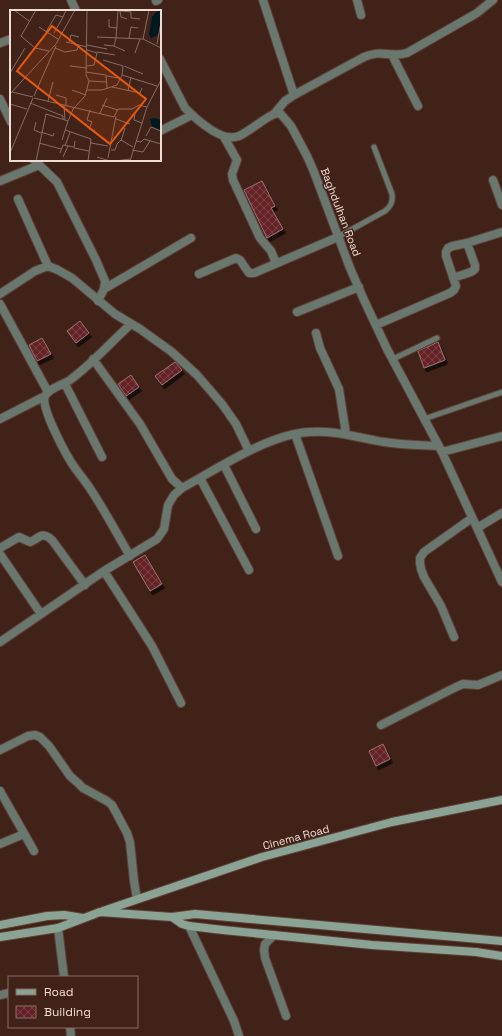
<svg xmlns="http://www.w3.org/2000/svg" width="502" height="1036" viewBox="0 0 502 1036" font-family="'Space Grotesk',sans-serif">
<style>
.building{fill:url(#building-cross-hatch);stroke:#9a7273;filter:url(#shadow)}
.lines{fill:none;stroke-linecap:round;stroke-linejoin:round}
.lane-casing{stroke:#5d4036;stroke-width:7}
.street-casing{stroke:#5d4036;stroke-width:10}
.secondary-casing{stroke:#5d4036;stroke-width:10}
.lane{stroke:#69776e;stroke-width:5}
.street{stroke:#69776e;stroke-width:8}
.secondary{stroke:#8ba394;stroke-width:8}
.labels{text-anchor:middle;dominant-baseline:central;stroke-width:3;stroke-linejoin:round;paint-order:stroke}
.street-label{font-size:11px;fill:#f1dbd5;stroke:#412218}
.inset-road{fill:none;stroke:#876c64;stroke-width:1}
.view{fill:#e8590c;fill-opacity:0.15;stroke:#e8590c;stroke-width:2}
.inset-edge{fill:none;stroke:#f1dbd5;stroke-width:2}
</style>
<defs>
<pattern id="building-cross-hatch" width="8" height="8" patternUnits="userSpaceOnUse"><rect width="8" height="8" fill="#642027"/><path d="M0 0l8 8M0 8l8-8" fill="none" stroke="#7b4045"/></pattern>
<filter id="shadow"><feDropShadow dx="2.5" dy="4" stdDeviation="0" flood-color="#0009"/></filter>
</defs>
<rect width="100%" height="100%" fill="#412218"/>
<path class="building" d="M262,181L275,206L271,208L283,229L267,238L244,190Z
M80,321L89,333L76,343L67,331Z
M42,338L51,354L37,361L29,345Z
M438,342L445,360L424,368L418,351Z
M175,362L182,370L162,385L155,376Z
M131,375L139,387L126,396L118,384Z
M145,555L162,584L150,591L133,562Z
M383,744L390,759L376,766L369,751Z"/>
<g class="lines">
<defs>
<path id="lane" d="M338,237L385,211C391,206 393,202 392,194L374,147
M393,359L437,338
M424,419L502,392"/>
<path id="street" d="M71,0L76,11
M263,0L294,95
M357,0L361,15
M156,1L158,0
M0,43L11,39
M392,55L418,106
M160,59L185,108C197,120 222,143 239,136C251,130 262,120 274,114L280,113L291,126L307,156L314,172L350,268L364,300L387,349L442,452L502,582
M0,99L11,122
M274,114L285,101L294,95L364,57C382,49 390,58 407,53L477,13L493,0
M160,131L192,115
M224,137L237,160L232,174L233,180L260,238L271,251L276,263
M34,160L57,182L96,260L105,281L104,289L98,301
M493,180L502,205
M0,181L39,165
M18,199L48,266
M199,274L236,258L240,260L249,273H254L338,237
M453,278L471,272L475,269V265L467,243
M104,289L191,238
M0,294L35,271L48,266L58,270L72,278L115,314L140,329L172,352L197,375L222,404L236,424L249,451
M0,304L48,392
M297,312L359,287
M376,325L450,293L454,290L456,286L446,256V252L448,248L453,246L467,243L502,232
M316,333L320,348L339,389L346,434
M93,359L140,424L172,479L182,488
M65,384L102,457
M0,419L45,396
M295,434L338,556
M442,452L502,436
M224,465L256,529
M200,478L249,570
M477,528L502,513
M0,548L19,537L30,542C40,538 41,531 52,540L85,585
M0,554L41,614
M130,556C117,534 105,511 91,490C86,482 80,475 75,468C67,457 40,407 45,396C48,389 64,384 70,380C92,364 111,342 131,324
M104,571L152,646L181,703
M454,637L441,606L424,577L421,569L420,563V558L424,552L472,518
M0,642L104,571L157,539L164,529L168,505L174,495L182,488C217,469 269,434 309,432C335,430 359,438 384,442C402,445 420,445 438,446
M381,725L456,687L463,684L478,685L502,675
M0,750L28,736L35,735L40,737L49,746L70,776L78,783L83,788L107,801L112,805L127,833L130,842L134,881L137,899
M0,791L34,851
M0,844L24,834
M189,926L234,1021L239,1036
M58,928L64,977
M274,935L265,944L264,950L265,958L286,1016
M0,995L9,993
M70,1027L71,1036"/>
<path id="secondary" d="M103,911L262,857L392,822L502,800
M172,917L182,924L189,926L223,930L372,945L476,952L502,956
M0,925L47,916L64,915L83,918
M0,937L58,928L100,912L172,917L195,914L502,941"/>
</defs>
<use href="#lane" class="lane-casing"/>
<use href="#street" class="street-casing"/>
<use href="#secondary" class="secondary-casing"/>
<use href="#lane" class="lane"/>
<use href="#street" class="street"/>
<use href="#secondary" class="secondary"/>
</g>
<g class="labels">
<g class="street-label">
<text transform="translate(341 212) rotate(69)">Baghdulhan Road</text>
<text transform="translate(296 837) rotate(-15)">Cinema Road</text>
</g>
</g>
<g transform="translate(10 10)">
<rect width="151" height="151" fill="#412218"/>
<path d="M148,0H151V19L148,25L141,28L139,24L142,7ZM145,108L151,110V121L142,116L140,109Z" fill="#001820"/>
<path class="inset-road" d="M4,0L19,11M26,0L11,26L25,38L39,41M102,0L121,2V8L130,9M139,0L133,29L151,38M110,1L111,7L117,9M99,9V17L107,18M29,17L48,29M36,22L46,5L53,7L56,0M44,23L53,7M87,27L133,29M106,28L108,1M119,28L121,17L128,18M56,32L69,35M59,32L61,25L69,27M147,34L151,12M77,35L97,39M94,35L104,36L106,28M104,36L115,41M45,38L55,42L67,40L69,35L77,37M87,42L105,45M125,43L130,29M93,50L113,56L112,65M60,56L77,58M77,56L84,55L87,43L77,40M114,56L133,64M76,62L96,65L97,78M0,63L15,38M97,66L109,68M79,71L97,72M102,77L130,83L132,78M62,80L76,85M77,80H92L107,75L112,65L147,76M118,81L121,67M2,82L23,87M0,84L46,34L65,0M46,85L56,88V95M24,86L46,36M24,88L104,107L108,99H122L129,95L137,97M38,91L43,72M20,93L53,106V109M0,94L17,99M54,95L55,110M92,95L108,100M65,97L75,86L79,71L76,65L77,0M80,100L77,110L82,112L79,119L85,121M90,103L97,88M125,103L124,110L132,113M106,109L120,114M58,111L64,97M26,112L24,120L31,123M55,120L81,129L78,151M31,122L43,126L44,123M136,126L141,117L151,121M65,131L64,138L79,141M111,131L115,118M126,131L131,132L134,129L151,134M29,133L51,139M81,133L98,136M55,136L60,122M101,140H105L107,134L111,130L123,137M122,140L133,142L140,131M0,143L23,88M50,143L53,135L64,137M53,147L58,136M87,147L100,151M98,148L106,106M26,151L36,104L58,111L52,130M106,151L120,149M120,151L137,97L151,70"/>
<path class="view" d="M42,16L136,89L100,134L7,61Z"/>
<rect width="151" height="151" class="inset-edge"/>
</g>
<rect x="8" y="976" width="130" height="52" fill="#412218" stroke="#876c64"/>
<rect x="16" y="989" width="20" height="6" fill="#8ba394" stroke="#876c64"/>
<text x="44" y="996" font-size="12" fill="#f1dbd5">Road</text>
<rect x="16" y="1006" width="20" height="12" fill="url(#building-cross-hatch)" stroke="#876c64"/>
<text x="44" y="1016" font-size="12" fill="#f1dbd5">Building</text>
</svg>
